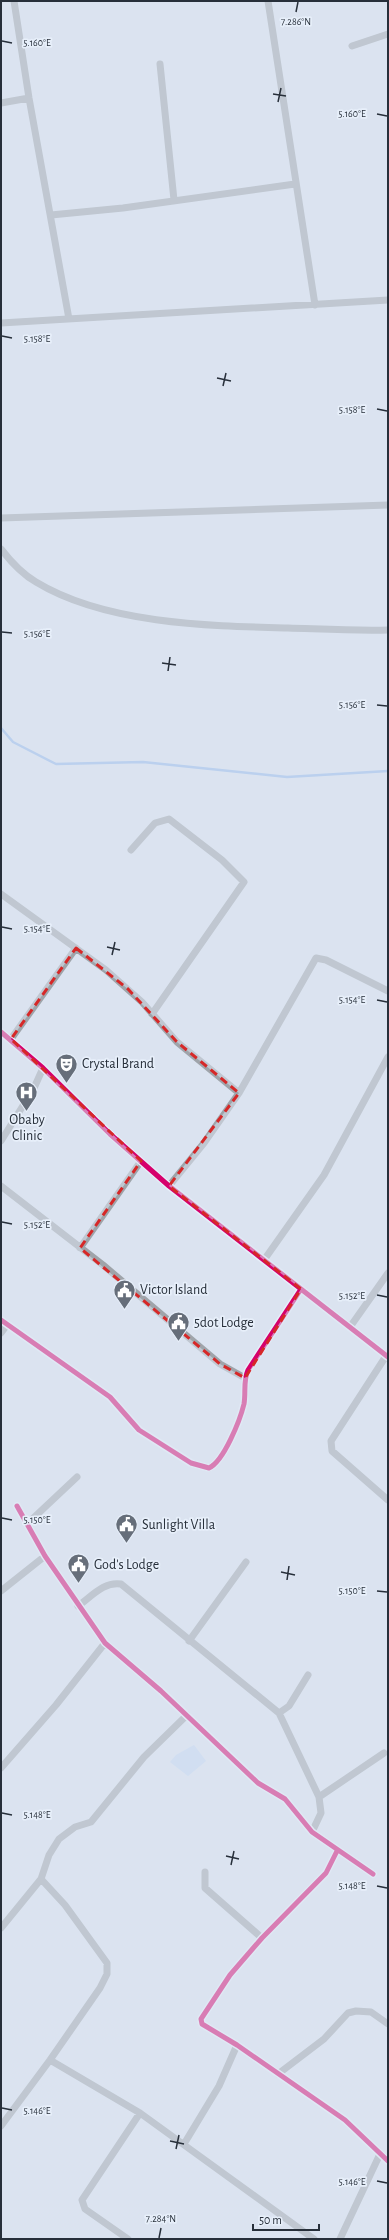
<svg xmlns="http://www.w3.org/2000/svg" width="389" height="2240" viewBox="0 0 389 2240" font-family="'Alegreya Sans',sans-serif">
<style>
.green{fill:#c5d7f2}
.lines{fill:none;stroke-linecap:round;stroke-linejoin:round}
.stream{stroke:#94b8eb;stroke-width:2.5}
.street{stroke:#9fa4aa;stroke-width:7}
.cycleway-casing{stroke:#e7effa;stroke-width:8}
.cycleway{stroke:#d6006c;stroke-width:5}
.marked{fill:none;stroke:#d62828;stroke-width:3;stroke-dasharray:8 5;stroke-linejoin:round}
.ticks{fill:none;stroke:#272f3a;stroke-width:1.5}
.labels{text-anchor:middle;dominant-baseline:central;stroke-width:3.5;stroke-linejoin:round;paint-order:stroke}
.poi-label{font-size:14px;fill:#272f3a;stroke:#e7effa;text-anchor:start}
.ticks-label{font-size:10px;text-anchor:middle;fill:#272f3a;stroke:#e7effa;stroke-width:3.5;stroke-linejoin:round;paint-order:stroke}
</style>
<rect width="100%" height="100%" fill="#dbe3f0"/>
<path class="green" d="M194,1745L206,1761L188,1776L170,1762L176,1755Z"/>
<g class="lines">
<path class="stream" d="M1,728L13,742L56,764L143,762L287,777L388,771"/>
<path class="street" d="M14,1L29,98L69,319
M268,1L315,305
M352,46L388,34
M160,64L174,200
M1,103L29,98
M51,215L123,208L295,184
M1,323L388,300
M1,518L388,505
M1,549C11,562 22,574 36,582C105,624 209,626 288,628C321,629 355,631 388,630
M131,850L155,823L169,819L222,860L244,882L152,1014
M1,894L106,970L142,1002L177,1042L239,1093
M1,1032L43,1068L110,1134L169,1186L388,1357
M11,1039L76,948
M1,1141L34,1088L43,1068
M1,1186L103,1265L220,1364L245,1378
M169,1186L204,1143L239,1093L316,958L326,960L388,991
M80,1248L141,1161
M264,1260L324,1175L388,1057
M1,1320L110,1397L139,1430L191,1463L209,1468C224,1461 240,1420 244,1404C246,1392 243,1381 248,1370L301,1289
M350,1327L388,1273
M1,1333L7,1325
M386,1356L331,1441L332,1451L388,1500
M17,1506L45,1556L105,1643L161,1691L258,1783L285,1799L312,1832L373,1874
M27,1524L77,1477
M1,1591L45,1556
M78,1606C91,1597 104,1581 121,1584L279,1713L319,1797L321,1813L312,1832
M189,1641L246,1562
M279,1713L289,1706L308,1675
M1,1768L56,1705L105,1643
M319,1797L384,1753
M337,1851L326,1873L262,1938L230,1975L201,2019L202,2024L237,2045L345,2120L388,2161
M205,1872V1888L262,1938
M1,1928L41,1879L49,1855L59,1839L75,1827L91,1822L144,1757L187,1715
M50,2060L140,2113L314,2239
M278,2074L324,2039L348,2013L356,2011L371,2012L388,2024
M1,2126L50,2060L100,1988L107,1974V1963L65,1905L41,1879
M184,2144L219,2086L237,2045
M128,2239L85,2209L82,2200L140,2113
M340,2239L380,2154"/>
<defs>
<path id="cycleway" d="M1,1032L43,1068L110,1134L169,1186L388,1357
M1,1320L110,1397L139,1430L191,1463L209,1468C224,1461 240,1420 244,1404C246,1392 243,1381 248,1370L301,1289
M17,1506L45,1556L105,1643L161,1691L258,1783L285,1799L312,1832L373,1874
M337,1851L326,1873L262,1938L230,1975L201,2019L202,2024L237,2045L345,2120L388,2161"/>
</defs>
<use href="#cycleway" class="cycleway-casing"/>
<use href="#cycleway" class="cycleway"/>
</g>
<path d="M0 0H389V2240H0ZM76,948L128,989L177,1042L239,1093L169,1186L301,1289L245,1378L220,1364L80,1248L141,1161L11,1039Z" fill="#dbe3f0" fill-opacity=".55" fill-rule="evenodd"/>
<path class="marked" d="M76,948L128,989L177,1042L239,1093L169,1186L301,1289L245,1378L220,1364L80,1248L141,1161L11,1039Z"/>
<path class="ticks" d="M296,12L298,2M2,41L12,43M273,94L286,96M278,102L281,88M377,114L387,116M2,336L12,338M217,378L231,381M223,386L226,373M377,409L387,411M2,632L12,633M162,663L176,665M168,671L170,657M377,705L387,706M2,927L12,929M107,947L120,950M112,955L115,942M377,1000L387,1002M2,1222L12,1224M377,1295L387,1297M2,1518L12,1520M281,1572L295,1575M287,1580L289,1566M377,1591L387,1592M2,1813L12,1815M226,1856L239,1859M231,1865L234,1851M377,1886L387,1888M2,2108L12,2110M170,2141L184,2144M176,2149L179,2135M377,2181L387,2183M159,2238L161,2228"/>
<defs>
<symbol id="theatre-pin" viewBox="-11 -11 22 30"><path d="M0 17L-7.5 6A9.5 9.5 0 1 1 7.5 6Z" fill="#666e7a" stroke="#e7effa"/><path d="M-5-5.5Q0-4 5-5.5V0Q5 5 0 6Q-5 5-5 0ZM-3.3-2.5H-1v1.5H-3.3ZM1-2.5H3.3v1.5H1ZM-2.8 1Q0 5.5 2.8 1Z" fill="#fff"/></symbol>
<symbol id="hospital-pin" viewBox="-11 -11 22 30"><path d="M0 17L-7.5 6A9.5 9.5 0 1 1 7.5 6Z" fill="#666e7a" stroke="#e7effa"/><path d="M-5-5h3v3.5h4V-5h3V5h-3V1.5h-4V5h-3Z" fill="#fff"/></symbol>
<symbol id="civic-pin" viewBox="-11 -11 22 30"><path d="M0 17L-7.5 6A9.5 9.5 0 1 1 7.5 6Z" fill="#666e7a" stroke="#e7effa"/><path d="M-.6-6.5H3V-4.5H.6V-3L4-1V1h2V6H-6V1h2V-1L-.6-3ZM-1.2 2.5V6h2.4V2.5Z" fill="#fff"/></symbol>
</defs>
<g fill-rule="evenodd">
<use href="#theatre-pin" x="54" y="1052" width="25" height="34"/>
<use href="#hospital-pin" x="14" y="1080" width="25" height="34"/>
<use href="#civic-pin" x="112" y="1278" width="25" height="34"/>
<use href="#civic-pin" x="166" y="1310" width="25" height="34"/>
<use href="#civic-pin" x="114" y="1512" width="25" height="34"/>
<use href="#civic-pin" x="66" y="1552" width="25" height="34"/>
</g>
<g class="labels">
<g class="poi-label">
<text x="82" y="1064">Crystal Brand</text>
<text x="27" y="1120" text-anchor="middle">Obaby<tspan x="27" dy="16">Clinic</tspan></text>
<text x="140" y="1290">Victor Island</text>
<text x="194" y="1323">5dot Lodge</text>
<text x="142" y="1525">Sunlight Villa</text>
<text x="94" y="1565">God's Lodge</text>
</g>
</g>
<g class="ticks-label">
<text x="296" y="25">7.286°N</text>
<text x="37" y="46">5.160°E</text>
<text x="352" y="117">5.160°E</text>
<text x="37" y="342">5.158°E</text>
<text x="352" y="413">5.158°E</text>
<text x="37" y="637">5.156°E</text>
<text x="352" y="708">5.156°E</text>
<text x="37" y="932">5.154°E</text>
<text x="352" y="1003">5.154°E</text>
<text x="37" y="1228">5.152°E</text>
<text x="352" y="1299">5.152°E</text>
<text x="37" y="1523">5.150°E</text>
<text x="352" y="1594">5.150°E</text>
<text x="37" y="1818">5.148°E</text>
<text x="352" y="1889">5.148°E</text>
<text x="37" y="2114">5.146°E</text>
<text x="352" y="2185">5.146°E</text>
<text x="161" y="2222">7.284°N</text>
</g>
<rect width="389" height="2240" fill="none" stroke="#272f3a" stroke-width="4"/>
<path d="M253 2224v6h66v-6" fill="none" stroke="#272f3a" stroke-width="2"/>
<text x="259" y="2224" font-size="12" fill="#272f3a" stroke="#e7effa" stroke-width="3" paint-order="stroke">50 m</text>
</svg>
